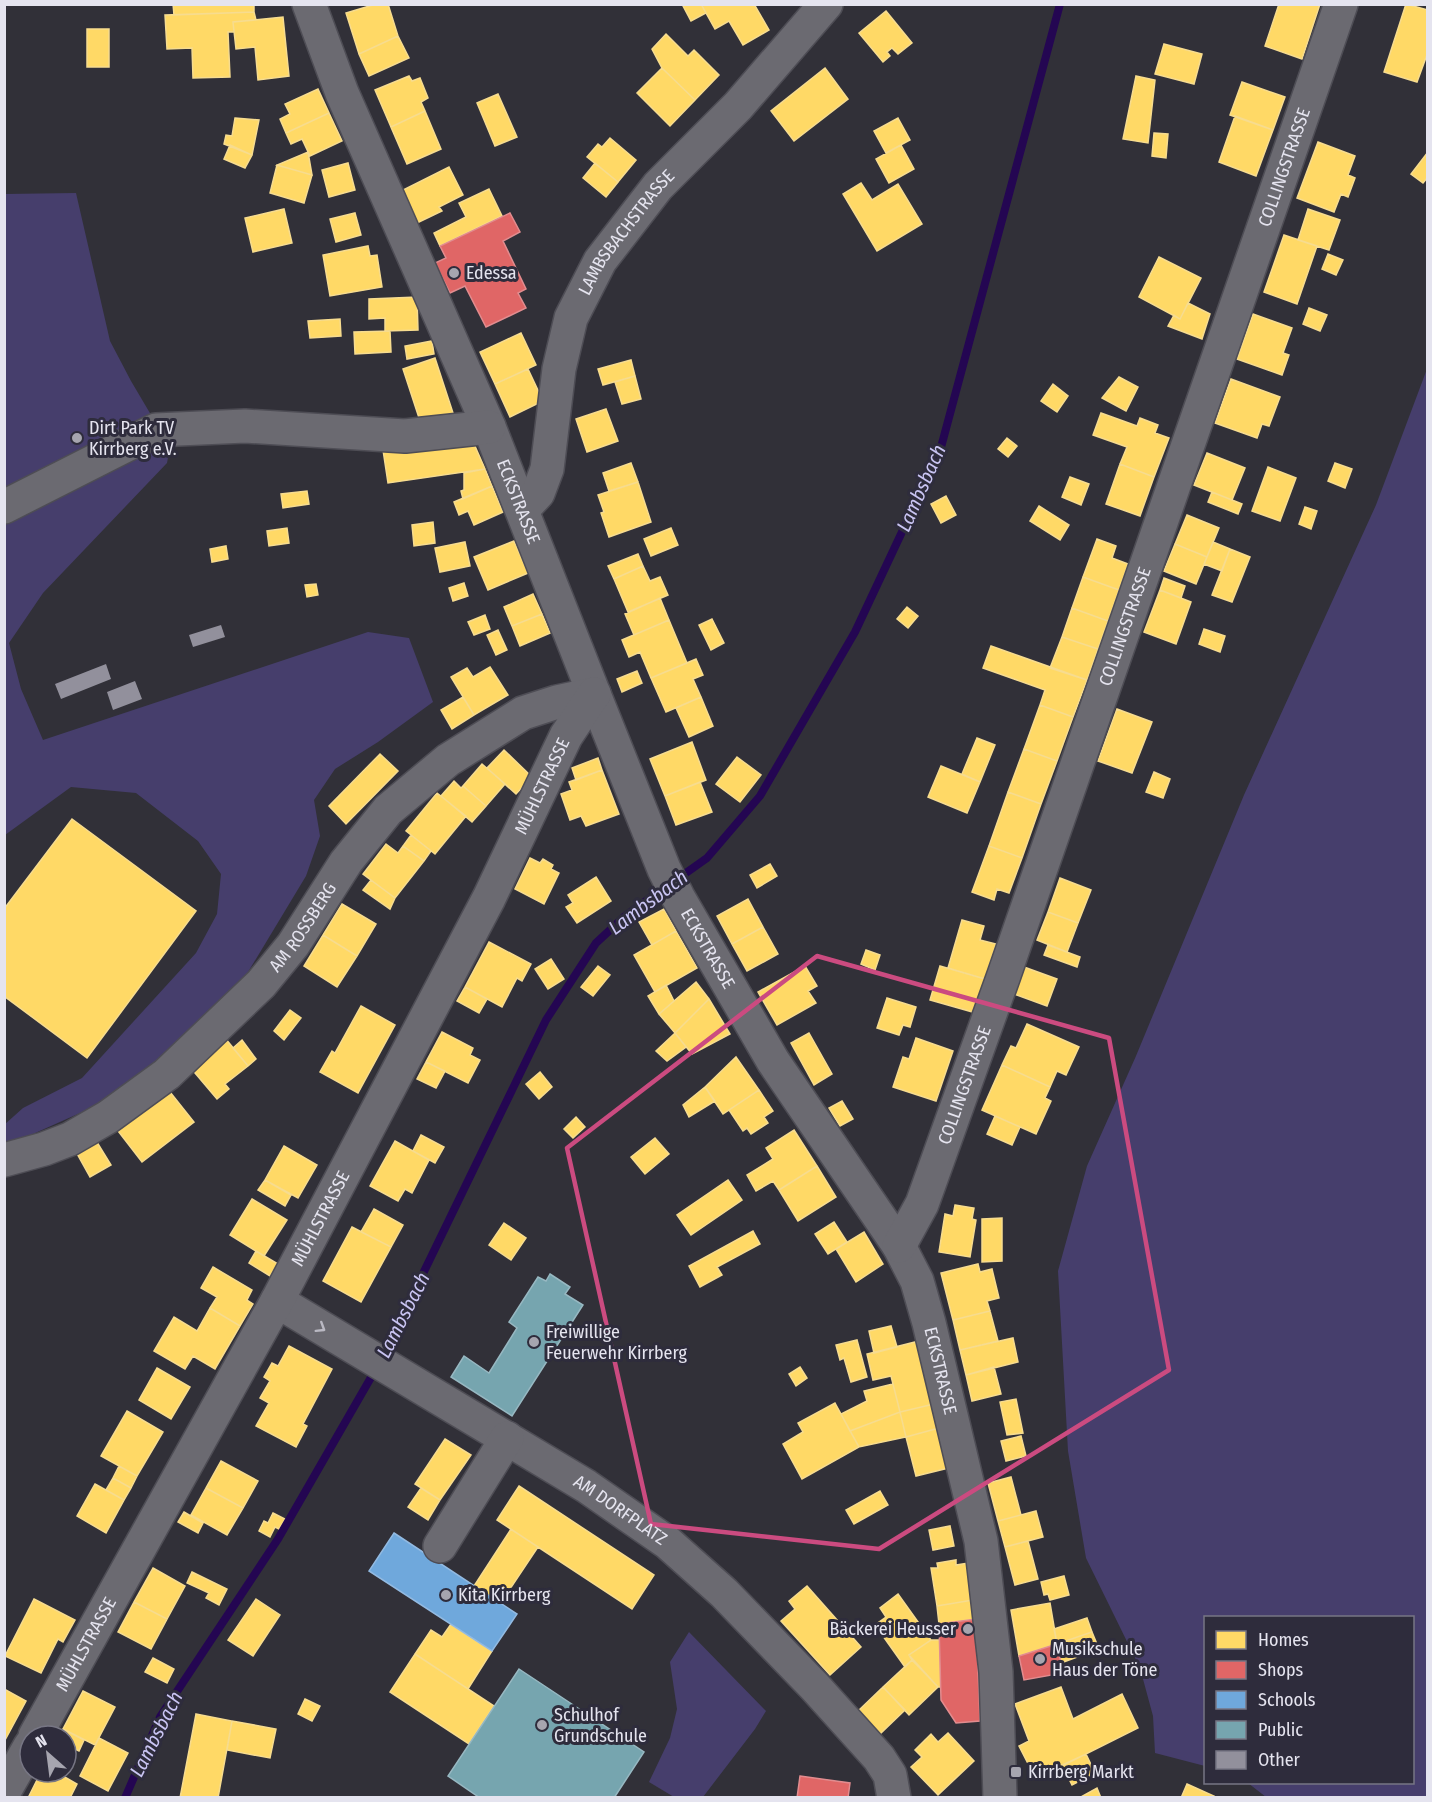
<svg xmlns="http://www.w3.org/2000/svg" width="1432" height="1802" viewBox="0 0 1432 1802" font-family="'Fira Sans Condensed',sans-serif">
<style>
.green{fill:#463e6c}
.homes{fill:#ffd966;stroke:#f7dc8f;stroke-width:1.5}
.shops{fill:#e06666;stroke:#e28c8f;stroke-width:1.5}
.schools{fill:#6fa8dc;stroke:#92bae2;stroke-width:1.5}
.public{fill:#76a5af;stroke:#97b8c2;stroke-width:1.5}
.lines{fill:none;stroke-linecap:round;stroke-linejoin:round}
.stream{stroke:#240652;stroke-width:8}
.building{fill:#92909c}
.minor-casing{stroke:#4e4d55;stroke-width:36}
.minor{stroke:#6b6a71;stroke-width:33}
.oneway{stroke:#bab9c3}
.marked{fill:none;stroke:#cb4b80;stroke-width:4.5;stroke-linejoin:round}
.poi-dot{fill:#a6a5af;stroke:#2e2c3c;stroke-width:2}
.labels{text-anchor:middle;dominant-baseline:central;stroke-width:6;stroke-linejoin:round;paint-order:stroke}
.street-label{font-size:18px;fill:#e5e4ef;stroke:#2e2c3c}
.poi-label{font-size:18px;fill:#e5e4ef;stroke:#2e2c3c;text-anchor:start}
.water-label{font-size:20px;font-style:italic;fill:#c9c4f2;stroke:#2e2c3c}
</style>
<rect width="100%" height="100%" fill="#313038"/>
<path class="green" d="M76,193L110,341L131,381L170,447L167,463L43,593L9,643L21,689L43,740L368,632L409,638L433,702L378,742L335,769L314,800L320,836L306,876L239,987L150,1069L98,1105L15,1142L5,1141L4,1125L23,1108L82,1078L196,953L217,914L221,874L198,841L136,793L71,787L5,835V194Z
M1427,369V1797H1266L1248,1783L1412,1782V1618H1206L1205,1766L1155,1753L1153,1716L1140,1668L1086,1558L1068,1451L1058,1271L1087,1166L1136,1056L1244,795L1376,505Z
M689,1632L766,1711L755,1729L703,1797H674L649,1782L670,1738L677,1709L670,1662Z"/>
<path class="homes" d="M173,4H254V12L174,15Z
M376,4H388L398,36L359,54L346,13Z
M682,4H701L706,13L691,21Z
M701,4H754L769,30L743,45L729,21L715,29Z
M1279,4H1320L1302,59L1265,46Z
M1406,4L1428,10V52L1417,82L1384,72Z
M886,11L912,43L898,54L892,48L887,52L890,56L883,62L859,33Z
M254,12L256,20L233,22L234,32H228L230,77L193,78L192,48L167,49L165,15Z
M283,17L289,76L258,80L255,47L236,49L233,22Z
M87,29H109V67H87Z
M666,34L688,56L694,50L719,75L695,100L662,68L652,49Z
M398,36L409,58L369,76L359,54Z
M1164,44L1202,54L1194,84L1155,74Z
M662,68L695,100L670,126L637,93Z
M825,68L848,99L794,141L771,111Z
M409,76L412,81L420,78L428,98L421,102L425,111L391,127L375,90Z
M1136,76L1155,80L1148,143L1123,139Z
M1242,82L1285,97L1273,130L1230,115Z
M318,89L329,113L286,133L280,119L290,114L285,104Z
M498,94L517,137L495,146L477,103Z
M425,111L441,149L407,164L391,127Z
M329,113L342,141L310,156L302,139L291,144L286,133Z
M1235,116L1273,130L1256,176L1219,162Z
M235,118L259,120L252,155L224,144L226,135L232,136Z
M898,118L910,140L886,153L874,131Z
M1154,133L1168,134L1166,158L1152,156Z
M610,138L636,160L618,182L587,157L598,144L602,147Z
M1318,142L1355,156L1348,175L1355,178L1348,197L1341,194L1334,212L1297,198Z
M230,145L252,155L245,168L224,159Z
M901,145L914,169L889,183L876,159Z
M308,152L312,175L277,165Z
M1428,152V177L1423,183L1411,174Z
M348,163L355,190L329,197L322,170Z
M595,163L618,182L606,197L583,178Z
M277,165L312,175L304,203L270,193Z
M449,167L463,195L439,207L442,211L417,223L401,191Z
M861,183L872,200L898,184L922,224L877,251L843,194Z
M489,189L502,216L440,246L434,233L466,217L459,203Z
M284,209L292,243L253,252L245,218Z
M1308,209L1340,220L1329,250L1298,240Z
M355,213L361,235L336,242L330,219Z
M1284,235L1317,246L1297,304L1264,292Z
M368,246L370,256L377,255L382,287L330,296L323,255Z
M1328,254L1343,260L1336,275L1322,269Z
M1159,257L1201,278L1180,319L1139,297Z
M417,297L418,330L385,331V318L369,319V299Z
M1188,303L1210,314L1202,339L1168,326L1174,315L1180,319Z
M1309,308L1327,315L1320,331L1303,324Z
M1253,314L1292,328L1283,353L1289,355L1282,375L1237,359Z
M340,319L341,336L310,338L308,321Z
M390,331L391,352L355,354L354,332Z
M521,333L536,365L495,384L480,352Z
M432,341L434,354L407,359L405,346Z
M435,358L454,416L422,427L403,369Z
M631,360L635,376L603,385L598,369Z
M528,369L543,401L510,417L495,384Z
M635,376L641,399L622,404L615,382Z
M1119,377L1138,387L1126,411L1102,398Z
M1231,379L1280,397L1269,426L1262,424L1257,438L1215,423Z
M1053,384L1068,396L1057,412L1041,401Z
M606,409L618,441L587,452L576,419Z
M1101,413L1137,426L1140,418L1158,425L1155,433L1169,438L1154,477L1120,464L1127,447L1093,435Z
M471,437L485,469L388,483L383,450Z
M1007,438L1017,446L1008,457L998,449Z
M1207,453L1245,468L1232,500L1194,485Z
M631,463L638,482L609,491L603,473Z
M1335,463L1352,469L1345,488L1328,481Z
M1120,464L1154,477L1140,516L1106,504Z
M1268,467L1296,478L1280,521L1252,511Z
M485,469L492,486L463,499L461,491L464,490V473Z
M1070,477L1089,484L1081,505L1062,497Z
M638,482L651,522L609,537L601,513L604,512L598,495Z
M492,486L503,512L474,525L468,511L459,515L454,502Z
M307,491L309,504L283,508L281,494Z
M1212,492L1242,504L1238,514L1208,502Z
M946,496L956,515L941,523L931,504Z
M1039,506L1069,525L1060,540L1030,521Z
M1305,507L1317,511L1311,529L1299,524Z
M1187,515L1219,528L1207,557L1175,544Z
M433,522L435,543L414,546L412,525Z
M287,528L289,543L269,546L267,531Z
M671,528L678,545L651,556L644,539Z
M1097,539L1116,546L1112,558L1128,564L1119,590L1083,577Z
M514,541L528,573L488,590L474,557Z
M465,542L470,566L440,572L435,548Z
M1213,542L1230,549L1222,571L1204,564Z
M1175,544L1207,557L1196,584L1164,571Z
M226,546L228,559L212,562L210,549Z
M1230,549L1250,557L1232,602L1212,595Z
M638,554L643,566L614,579L608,566Z
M643,566L650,581L660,577L668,595L628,612L614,579Z
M1083,577L1119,590L1108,621L1072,608Z
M1164,578L1185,586L1181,598L1160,590Z
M464,583L468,596L453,601L449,588Z
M316,584L318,595L307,597L305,585Z
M1160,590L1191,602L1176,644L1144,632Z
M533,594L542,614L512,626L504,607Z
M660,598L669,620L634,635L625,614Z
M907,607L918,616L908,628L897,619Z
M1072,608L1108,621L1098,649L1062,637Z
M542,614L550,633L520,646L512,626Z
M485,615L490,629L474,635L468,622Z
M712,619L724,643L711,650L699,625Z
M669,620L687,663L651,678L640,652L629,657L622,640Z
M1204,629L1225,636L1220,652L1199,644Z
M498,630L507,650L496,655L487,635Z
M1062,637L1098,649L1087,680L1050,668Z
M991,646L1087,680L1073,717L1040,705L1045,690L983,668Z
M696,659L703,675L693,679L701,697L666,712L651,678Z
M490,667L508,695L474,715L451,677L467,668L473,677Z
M637,671L642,683L622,692L617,679Z
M463,697L474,715L452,729L441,710Z
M701,697L713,726L689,737L676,708Z
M1040,705L1073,717L1057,761L1024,749Z
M1117,709L1152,722L1132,773L1098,761Z
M977,738L995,745L980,782L962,774Z
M692,742L706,780L665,796L650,759Z
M1024,749L1057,761L1041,804L1008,792Z
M504,750L532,777L516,794L487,768Z
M380,754L398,771L346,824L329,806Z
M737,757L761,775L740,802L716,784Z
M598,758L602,770L576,780L572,768Z
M482,764L505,784L486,806L463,786Z
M941,766L980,782L967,813L928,797Z
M602,770L619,814L586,826L581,816L570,820L561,794L572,790L569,782Z
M1154,772L1170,779L1163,798L1146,792Z
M454,781L461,788L463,786L486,806L472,822L441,796Z
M700,782L712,812L676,825L665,796Z
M1008,792L1041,804L1022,858L989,846Z
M437,793L466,816L435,854L406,831Z
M72,819L196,911L87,1058L4,996V909Z
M411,835L431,851L424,861L403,846Z
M386,844L398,853L403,846L424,861L395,898L363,874Z
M989,846L1022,858L1009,893L997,889L994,900L972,892Z
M530,858L540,863L543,859L553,865L551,869L559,873L544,904L515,889Z
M770,864L777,876L757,888L750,875Z
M596,877L611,901L577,923L566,907L573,903L568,895Z
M1060,878L1091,890L1078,923L1048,912Z
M371,880L395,898L390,909L363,890Z
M748,899L763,927L732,944L717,916Z
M342,904L376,924L357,956L323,935Z
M664,909L676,931L652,945L639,922Z
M1048,912L1078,923L1067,952L1037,940Z
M962,920L984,926L980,940L996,944L985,979L948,968Z
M763,927L778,954L747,971L732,944Z
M676,931L697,968L655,992L634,955Z
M323,935L357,956L337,987L304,966Z
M489,942L531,964L522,981L517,978L502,1007L465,987Z
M1048,945L1080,957L1077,967L1044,955Z
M866,950L880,955L875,970L861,964Z
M551,959L564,979L548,989L535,969Z
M598,966L610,975L593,996L581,987Z
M805,966L817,986L808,991L816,1003L777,1025L758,992Z
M940,966L985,979L976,1013L930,1000Z
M1024,967L1057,979L1047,1006L1014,994Z
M696,982L709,999L675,1033L659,1014Z
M666,985L674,1001L659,1014L648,996Z
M465,987L487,999L479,1013L457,1001Z
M887,998L916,1007L910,1027L903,1025L899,1035L877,1028Z
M709,999L730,1034L692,1054L675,1033Z
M361,1006L395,1025L358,1093L320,1072L332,1051L335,1053Z
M290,1010L301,1018L284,1040L274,1031Z
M1027,1024L1079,1047L1066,1075L1057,1071L1050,1087L1002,1065L1011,1046L1016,1048Z
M442,1032L473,1048L470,1055L480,1060L468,1083L426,1062Z
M675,1033L686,1047L667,1061L656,1051Z
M809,1033L832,1074L814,1085L791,1043Z
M225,1038L248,1066L225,1084L229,1089L217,1099L190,1067Z
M916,1038L953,1051L936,1101L893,1087L903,1057L909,1059Z
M242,1040L256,1059L248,1066L233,1048Z
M736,1057L759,1090L723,1114L705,1087Z
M426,1062L445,1071L436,1088L417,1079Z
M1002,1065L1050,1087L1045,1098L1051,1101L1036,1134L982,1110Z
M540,1072L552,1087L539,1099L526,1084Z
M705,1087L715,1101L689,1117L683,1105Z
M759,1090L773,1111L764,1117L768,1123L751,1134L747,1128L743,1131L729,1110Z
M170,1092L194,1122L142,1162L118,1131Z
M842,1101L853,1119L840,1126L829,1108Z
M995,1116L1020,1127L1012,1145L987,1134Z
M576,1117L585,1127L573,1138L564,1129Z
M794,1130L817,1166L779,1190L773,1181L756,1191L747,1175L773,1159L766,1148Z
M421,1135L444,1147L435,1163L413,1151Z
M655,1138L669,1154L645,1174L631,1157Z
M95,1139L111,1165L90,1177L75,1150Z
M395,1141L429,1160L412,1193L405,1189L398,1201L370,1186Z
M284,1146L317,1165L298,1198L265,1180Z
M817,1166L836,1197L798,1221L779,1190Z
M265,1180L291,1195L285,1206L258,1190Z
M728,1180L742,1200L691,1235L677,1215Z
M252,1199L287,1220L264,1256L230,1235Z
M955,1205L974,1208L972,1219L976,1220L970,1257L939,1252L945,1214L953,1216Z
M374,1209L403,1225L391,1247L361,1232Z
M1002,1218V1261L982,1262V1219Z
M834,1222L847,1242L828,1254L815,1234Z
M504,1223L526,1238L511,1260L489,1245Z
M352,1227L391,1247L361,1302L323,1281Z
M753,1231L760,1244L717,1267L722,1275L700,1287L689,1266Z
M864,1232L883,1264L856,1282L836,1249Z
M256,1251L278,1264L270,1276L249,1263Z
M978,1264L980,1272L992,1269L999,1298L987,1301L990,1311L953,1320L941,1273Z
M213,1267L252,1290L247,1300L253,1304L240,1326L210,1308L217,1297L201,1288Z
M210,1308L240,1326L215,1369L193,1356L185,1369L154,1351L174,1317L197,1331Z
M990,1311L998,1341L960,1350L953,1320Z
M891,1326L897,1347L874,1353L869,1331Z
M1013,1338L1018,1362L966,1375L960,1350Z
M857,1340L867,1377L851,1382L844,1358L840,1360L836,1345Z
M919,1341L934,1404L900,1412L891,1376L873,1380L867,1354Z
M289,1346L332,1369L303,1424L307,1426L296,1447L256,1426L269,1403L260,1398L270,1381L264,1377L272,1363L278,1366Z
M800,1367L807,1378L796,1386L789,1374Z
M994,1367L1001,1394L972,1401L966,1375Z
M157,1368L190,1387L171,1419L139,1400Z
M893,1384L900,1412L850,1431L841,1414L867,1401L864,1391Z
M1016,1399L1023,1433L1007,1435L1000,1402Z
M835,1403L859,1447L802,1479L783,1444L803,1432L798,1423Z
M934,1404L939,1428L906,1437L900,1412Z
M127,1411L163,1432L137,1476L101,1456Z
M900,1412L906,1437L859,1447L850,1431Z
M939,1428L949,1468L916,1476L906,1437Z
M1021,1436L1026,1456L1006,1461L1001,1441Z
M445,1439L471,1455L440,1500L415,1484Z
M221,1461L258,1481L243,1508L206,1488Z
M119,1466L137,1476L131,1488L113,1478Z
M1011,1477L1021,1515L998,1521L988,1483Z
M113,1478L131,1488L124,1500L106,1490Z
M95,1484L124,1500L106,1533L77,1516Z
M519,1486L654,1575L632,1609L497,1520Z
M206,1488L243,1508L227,1535L191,1515Z
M421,1488L440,1500L428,1520L408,1507Z
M880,1491L888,1505L854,1524L846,1510Z
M1036,1511L1043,1537L1005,1547L998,1521Z
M184,1512L203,1523L198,1533L178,1522Z
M273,1513L285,1519L279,1529L275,1527L270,1537L259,1531L264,1521L268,1523Z
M950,1526L954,1546L933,1550L929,1530Z
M511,1529L538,1547L500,1604L474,1586Z
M1028,1541L1038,1579L1015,1585L1005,1547Z
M956,1560V1565L968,1563L973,1600L937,1606L931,1568H938L937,1563Z
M153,1568L185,1586L167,1619L134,1602Z
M192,1572L227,1589L219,1605L206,1598L209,1593L187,1583Z
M1064,1576L1069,1595L1050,1600L1048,1594L1044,1595L1041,1582Z
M807,1586L861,1647L830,1675L781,1621L795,1609L789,1601Z
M898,1594L931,1640L909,1655L912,1660L905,1667L875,1625L886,1617L880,1608Z
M34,1599L75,1620L63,1642L58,1639L41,1673L5,1656Z
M256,1599L280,1615L253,1656L228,1640Z
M973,1600L976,1619L939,1624L937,1606Z
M134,1602L167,1619L151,1649L118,1632Z
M1050,1603L1057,1644L1019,1656L1011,1610Z
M1087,1618L1092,1632L1057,1644L1054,1629Z
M451,1624L492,1651L468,1689L415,1654L431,1630L442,1637Z
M1092,1632L1099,1649L1061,1663L1057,1644Z
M931,1640H940L941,1687H938L909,1655Z
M415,1654L494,1706L469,1744L390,1692Z
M153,1658L174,1669L167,1683L145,1672Z
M912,1660L938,1687L909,1715L883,1687Z
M883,1687L905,1710L879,1735L857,1712Z
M1061,1687L1073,1719L1122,1694L1138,1728L1036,1779L1019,1746L1029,1741L1015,1704Z
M4,1689L26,1701L4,1742Z
M83,1691L115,1707L95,1745L63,1729Z
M305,1699L320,1706L312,1721L298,1714Z
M196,1714L232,1721L218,1798H180Z
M232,1721L276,1729L270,1758L227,1750Z
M63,1729L84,1740L79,1751L66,1745V1736H60Z
M948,1733L974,1761L938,1795L911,1767L922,1757L915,1750L931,1734L938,1742Z
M99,1738L128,1753L108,1791L80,1776Z
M1086,1754L1095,1773L1072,1785L1062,1765Z
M41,1772H56L77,1784L70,1798H28Z
M1187,1784L1214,1796L1213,1798H1181Z
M1097,1788L1101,1798H1079Z"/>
<path class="shops" d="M510,213L520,232L503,241L526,289L518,293L526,308L486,327L465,286L450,293L435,263L446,258L440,246Z
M976,1619L980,1721L956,1723L941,1700L939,1624Z
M1057,1644L1063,1673L1024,1680L1019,1656Z
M800,1776L850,1783L848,1798H797Z"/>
<path class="schools" d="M394,1533L517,1614L492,1651L369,1571Z"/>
<path class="public" d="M550,1274L570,1287L565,1294L583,1305L512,1416L451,1377L464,1356L489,1373L517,1328L509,1322L538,1277L546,1281Z
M519,1669L644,1752L614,1798H480L448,1776Z"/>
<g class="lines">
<path class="stream" d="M676,880L707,858L760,796L855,632L940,451L1060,4
M383,1356L546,1020L596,943L624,917L665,887
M125,1798L160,1717L278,1539L377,1367"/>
</g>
<path class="building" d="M221,625L225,637L193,647L189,635Z
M106,664L111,679L61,699L55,684Z
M135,681L142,699L113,710L107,692Z"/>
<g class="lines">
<defs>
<g id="minor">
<path id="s1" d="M309,4L342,93L489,427L594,694L664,869L678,897L773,1061L899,1246L917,1281L929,1323L981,1541L996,1672L1000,1798"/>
<path d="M4,507L156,430L245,426L405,436L489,427"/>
<path id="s2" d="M523,509L538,493L547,469L559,369L571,318L600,261L658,186L738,106L826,4"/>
<path id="s3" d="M4,1160L44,1149L70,1139L108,1117L167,1074L261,984L293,945L346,862L388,810L448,760L523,713L557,702L594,694"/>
<path id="s4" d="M899,1246L922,1204L1004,975L1341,4"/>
<path id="s5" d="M277,1301L586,1486L668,1543L724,1593L815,1687L879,1758L890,1775L894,1798"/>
<path d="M440,1546L507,1438"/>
<path id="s6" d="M35,1736L277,1301L489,898L566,736L594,694"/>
<path d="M4,1792L30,1746"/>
</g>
</defs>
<use href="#minor" class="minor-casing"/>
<use href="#minor" class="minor"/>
</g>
<defs><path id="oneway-chevron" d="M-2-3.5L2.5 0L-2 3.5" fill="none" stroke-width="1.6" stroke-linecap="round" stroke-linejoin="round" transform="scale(1.5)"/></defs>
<use class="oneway" href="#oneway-chevron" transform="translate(321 1328) rotate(32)"/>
<path class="marked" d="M817,956L1109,1038L1169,1370L879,1549L651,1524L567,1148Z"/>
<g class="poi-dot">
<circle cx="454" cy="273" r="6"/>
<circle cx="77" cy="438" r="6"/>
<circle cx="534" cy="1342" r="6"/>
<circle cx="446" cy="1595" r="6"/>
<circle cx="968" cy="1629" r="6"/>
<circle cx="1040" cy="1659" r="6"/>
<circle cx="542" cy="1725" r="6"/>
<rect x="1010" y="1766" width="12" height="12" rx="3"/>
</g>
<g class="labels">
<g class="street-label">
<text stroke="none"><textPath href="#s4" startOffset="1146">COLLINGSTRASSE</textPath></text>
<text stroke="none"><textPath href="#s2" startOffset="303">LAMBSBACHSTRASSE</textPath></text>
<text stroke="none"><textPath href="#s1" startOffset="540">ECKSTRASSE</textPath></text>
<text stroke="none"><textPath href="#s4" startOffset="660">COLLINGSTRASSE</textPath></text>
<text stroke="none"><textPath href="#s6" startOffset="1077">MÜHLSTRASSE</textPath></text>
<text stroke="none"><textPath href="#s3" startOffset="387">AM ROSSBERG</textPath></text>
<text stroke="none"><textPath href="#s1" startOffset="1026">ECKSTRASSE</textPath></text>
<text stroke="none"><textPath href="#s4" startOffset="174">COLLINGSTRASSE</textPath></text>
<text stroke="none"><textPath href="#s6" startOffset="591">MÜHLSTRASSE</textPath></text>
<text stroke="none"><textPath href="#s1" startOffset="1512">ECKSTRASSE</textPath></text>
<text stroke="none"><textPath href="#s5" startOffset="402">AM DORFPLATZ</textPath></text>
<text stroke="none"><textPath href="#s6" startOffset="105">MÜHLSTRASSE</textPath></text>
</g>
<g class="poi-label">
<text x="466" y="273">Edessa</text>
<text x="89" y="428">Dirt Park TV<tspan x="89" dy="21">Kirrberg e.V.</tspan></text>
<text x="546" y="1332">Freiwillige<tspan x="546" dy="21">Feuerwehr Kirrberg</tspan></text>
<text x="458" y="1595">Kita Kirrberg</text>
<text x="956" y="1629" text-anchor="end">Bäckerei Heusser</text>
<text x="1052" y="1649">Musikschule<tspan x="1052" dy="21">Haus der Töne</tspan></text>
<text x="554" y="1715">Schulhof<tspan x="554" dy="21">Grundschule</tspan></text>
<text x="1028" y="1772">Kirrberg Markt</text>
</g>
<g class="water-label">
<text transform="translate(921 488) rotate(-66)">Lambsbach</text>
<text transform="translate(648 902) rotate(-37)">Lambsbach</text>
<text transform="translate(403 1315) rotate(-63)">Lambsbach</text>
<text transform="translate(156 1734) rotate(-63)">Lambsbach</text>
</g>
</g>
<rect width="1432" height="1802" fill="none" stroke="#e5e4ef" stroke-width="12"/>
<rect x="1204" y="1616" width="210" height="168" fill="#2e2c3c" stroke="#777684" stroke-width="1.5"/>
<rect x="1216" y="1631" width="30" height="18" fill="#ffd966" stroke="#777684" stroke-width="1.5"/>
<text x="1258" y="1646" font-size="18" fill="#e5e4ef">Homes</text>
<rect x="1216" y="1661" width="30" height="18" fill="#e06666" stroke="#777684" stroke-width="1.5"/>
<text x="1258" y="1676" font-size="18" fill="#e5e4ef">Shops</text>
<rect x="1216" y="1691" width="30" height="18" fill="#6fa8dc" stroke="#777684" stroke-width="1.5"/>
<text x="1258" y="1706" font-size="18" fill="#e5e4ef">Schools</text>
<rect x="1216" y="1721" width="30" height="18" fill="#76a5af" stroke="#777684" stroke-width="1.5"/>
<text x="1258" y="1736" font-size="18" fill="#e5e4ef">Public</text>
<rect x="1216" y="1751" width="30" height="18" fill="#92909c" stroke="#777684" stroke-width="1.5"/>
<text x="1258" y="1766" font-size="18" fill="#e5e4ef">Other</text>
<g transform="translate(48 1754) rotate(332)"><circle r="28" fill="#2e2c3c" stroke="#777684" stroke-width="1.5"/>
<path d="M0-4.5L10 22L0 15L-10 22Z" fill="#a6a5af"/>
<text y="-9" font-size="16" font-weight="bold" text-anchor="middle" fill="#e5e4ef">N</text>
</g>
</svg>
